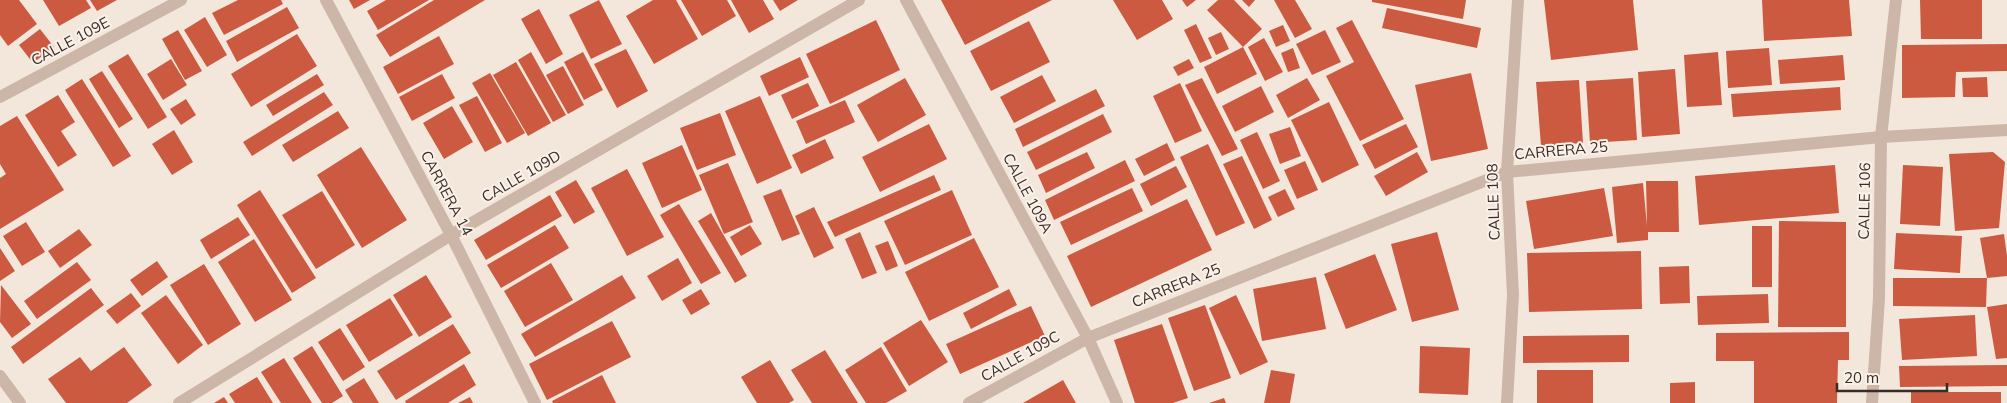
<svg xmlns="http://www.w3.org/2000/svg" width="2007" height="403" viewBox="0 0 2007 403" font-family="Mulish,sans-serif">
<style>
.building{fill:#cc5a41}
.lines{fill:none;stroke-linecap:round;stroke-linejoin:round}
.minor{stroke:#ccb6a7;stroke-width:12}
.tertiary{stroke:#ccb6a7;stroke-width:12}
.labels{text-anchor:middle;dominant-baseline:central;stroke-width:4;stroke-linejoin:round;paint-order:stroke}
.street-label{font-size:15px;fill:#382c28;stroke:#fbf1e8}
</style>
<rect width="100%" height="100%" fill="#f3e7db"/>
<path class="building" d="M0,0H19L37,24L8,46L0,35Z
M43,0H86L91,8L59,26Z
M90,0H117L97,11Z
M238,0H281L283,4L224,35L212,13Z
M349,0H370L354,9Z
M386,0H429L378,30L367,11Z
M434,0H485L390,57L376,35Z
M599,0L622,44L591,59L569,15Z
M653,0H676L698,39L654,64L626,16Z
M681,0H727L736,16L702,36Z
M731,0H763L774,19L749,33Z
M773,0H798L780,11Z
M941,0H1052L965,45Z
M1113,0H1162L1173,19L1137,40Z
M1182,0H1196L1187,7Z
M1218,0H1234L1262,29L1243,47L1207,10Z
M1242,0H1255L1249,7Z
M1274,0H1295L1312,29L1295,38Z
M1372,0H1466L1463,19L1372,2Z
M1544,0H1633L1638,50L1551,60Z
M1762,0H1849L1852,36L1764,41Z
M1920,0H1982V39H1921Z
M287,7L299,28L237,62L226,41Z
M1387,8L1481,28L1477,48L1382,28Z
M539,9L563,54L546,64L521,19Z
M205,17L227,55L207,67L184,30Z
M876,20L900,70L830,104L806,54Z
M1352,20L1404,119L1360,141L1326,76L1354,62L1336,28Z
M1029,21L1050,62L991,91L970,51Z
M1196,24L1212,58L1200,63L1184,30Z
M1283,25L1290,41L1276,47L1269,31Z
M40,29L54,47L33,63L19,45Z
M178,30L202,71L185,80L162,39Z
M1325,30L1341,62L1312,75L1296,44Z
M1221,32L1229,49L1216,55L1208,38Z
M297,34L317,66L251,107L231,74Z
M439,36L454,64L398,94L383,67Z
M1264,38L1283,72L1265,81L1248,47Z
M2007,44V71L1956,72L1955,97L1902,98V45Z
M1243,47L1257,74L1217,94L1204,67Z
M1293,48L1300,68L1288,72L1281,53Z
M1769,48L1772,85L1728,88L1726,51Z
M626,49L648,91L617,108L594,64Z
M531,52L566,115L553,122L518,60Z
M583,52L603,90L584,100L564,62Z
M1718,52L1722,105L1687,107L1684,55Z
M128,54L167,117L148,129L108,66Z
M1843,55L1845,80L1780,84L1778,60Z
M800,57L809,77L769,96L760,76Z
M171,59L187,85L163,100L147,74Z
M1189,59L1194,68L1178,76L1173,67Z
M516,62L551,123L528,136L493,75Z
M563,66L584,105L568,114L546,75Z
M1675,69L1680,134L1642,137L1638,72Z
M102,71L133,119L119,128L89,79Z
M490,73L525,133L507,143L472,83Z
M1471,73L1488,149L1431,161L1415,85Z
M317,74L324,85L273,116L266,105Z
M442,74L455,98L412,121L399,97Z
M1042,75L1056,101L1014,123L1000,97Z
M1987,77L1988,97H1963L1962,78Z
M905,78L926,115L878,142L857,105Z
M1202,78L1238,149L1222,156L1185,85Z
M1307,78L1320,100L1288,118L1276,95Z
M1633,78L1637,140L1590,143L1586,81Z
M82,79L131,156L113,167L65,90Z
M1579,80L1583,143L1541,146L1536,82Z
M808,83L819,106L792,119L781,95Z
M1180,83L1202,131L1175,143L1153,96Z
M1261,86L1274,112L1235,132L1222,106Z
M1840,87L1841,110L1733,117L1731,94Z
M1096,89L1105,106L1023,147L1015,129Z
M324,92L333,105L252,156L243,142Z
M58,95L75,122L61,131L77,155L58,167L25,115Z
M477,96L502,143L485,152L459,105Z
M760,96L792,168L757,184L725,111Z
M186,99L196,115L181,125L170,109Z
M845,100L855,122L806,144L796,121Z
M1329,102L1359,165L1322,183L1291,120Z
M452,106L473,142L444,159L423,123Z
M338,111L349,128L293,162L282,145Z
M720,113L736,155L697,170L680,128Z
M1103,114L1112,132L1036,170L1027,152Z
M17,116L64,190L0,229V178L6,174L0,164V126Z
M929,124L947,159L880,192L862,157Z
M1406,124L1418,147L1375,169L1362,145Z
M1290,127L1301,156L1280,164L1269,134Z
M174,130L193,162L172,175L152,144Z
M1257,132L1280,181L1263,189L1240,140Z
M825,139L834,158L801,174L792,155Z
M1167,143L1175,160L1144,176L1135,159Z
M1208,144L1245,223L1216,236L1180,157Z
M682,145L702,190L662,208L642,163Z
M361,147L407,220L362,248L317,175Z
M1087,152L1095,168L1046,193L1038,175Z
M1417,152L1428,172L1386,196L1374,176Z
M1993,152L2005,162L1999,228L1955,231L1949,154Z
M1242,156L1272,220L1254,229L1223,164Z
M1125,160L1135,181L1054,220L1045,200Z
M1305,161L1318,190L1297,199L1284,170Z
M728,163L753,222L724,234L699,175Z
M1835,165L1839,213L1699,225L1695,176Z
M1903,165L1943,167L1940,226L1900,224Z
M1176,166L1187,187L1151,206L1140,184Z
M627,169L664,237L627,256L591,188Z
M934,175L941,190L835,237L827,222Z
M576,180L595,212L574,224L555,192Z
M1646,181H1678L1679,232H1648V240L1617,243L1612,187L1643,183L1647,226Z
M1132,188L1143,211L1071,245L1060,222Z
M1604,188L1613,236L1534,249L1526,201Z
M781,189L800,234L782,241L763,196Z
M1285,189L1295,209L1278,217L1268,197Z
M260,190L316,278L292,293L237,205Z
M952,190L972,235L905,265L884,221Z
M322,191L355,245L316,269L282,215Z
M550,195L562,216L486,260L474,240Z
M1187,199L1212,250L1091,307L1067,256Z
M679,204L721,273L701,284L660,215Z
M814,207L834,248L814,258L795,216Z
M711,213L747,276L735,283L698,221Z
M238,217L250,235L211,259L200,240Z
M1779,221L1846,222V327H1778Z
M26,222L45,252L22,266L3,236Z
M555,225L569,248L501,288L487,265Z
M750,225L762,244L741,256L730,237Z
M1752,226H1772V287H1752Z
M79,229L92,245L60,268L48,251Z
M860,232L877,273L862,279L845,239Z
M1437,232L1459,310L1412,322L1391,244Z
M1896,233L1962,236L1960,273L1894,269Z
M2004,234L2007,256V276L1987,278L1980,238Z
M974,238L999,287L929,321L905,272Z
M254,239L292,300L255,322L218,262Z
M888,241L898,266L886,271L875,246Z
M0,248L15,271L0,281Z
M1641,251L1642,309L1529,312L1527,253Z
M1375,254L1397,310L1346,329L1324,274Z
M678,258L692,283L662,301L647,276Z
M157,261L168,277L142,296L130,280Z
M77,262L91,280L37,319L24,301Z
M551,263L573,300L525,327L504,291Z
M204,264L241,324L208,345L170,285Z
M1689,266L1690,303L1660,304L1659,267Z
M426,275L452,317L419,337L393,295Z
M622,275L636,298L535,357L521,334Z
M1316,277L1326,329L1262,341L1253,289Z
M1893,278H1987L1986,307L1893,306Z
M1,285L31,324L12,338L0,322Z
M91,288L104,305L23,364L11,347Z
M701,289L710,304L691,315L682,300Z
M1009,289L1017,305L971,329L963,313Z
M131,293L141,306L117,324L106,311Z
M1768,294L1769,323L1698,325L1697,296Z
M166,295L203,345L178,364L141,313Z
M1236,295L1268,362L1240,375L1209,308Z
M390,298L413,335L369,362L346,325Z
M2007,304V358L1996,359L1987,307Z
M1205,305L1231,378L1194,391L1168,318Z
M1031,306L1045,336L960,374L946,344Z
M1975,315L1977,356L1902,360L1899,319Z
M921,320L948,362L909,386L883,343Z
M612,321L631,357L547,400L529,364Z
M453,324L471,353L396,400L377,371Z
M1162,324L1188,398L1173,403H1135L1114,340Z
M340,328L365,367L343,381L318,342Z
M1849,332V360H1838L1837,403H1754V361H1716V333Z
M1629,335V362L1523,363V336Z
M312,346L343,396L332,403H322L293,358Z
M1420,346L1470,348L1468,395L1419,393Z
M124,347L152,385L127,403H66L48,379L80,357L91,371Z
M881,347L907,391L886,403H866L845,370Z
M825,350L858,403H812L791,370Z
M284,358L312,403H281L261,372Z
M770,360L794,400L789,403H757L741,377Z
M464,364L476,385L448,403H406L405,401Z
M2007,365V386L1900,387L1899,366Z
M1271,370L1295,374L1290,403H1264Z
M1537,370H1593V403H1537Z
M602,375L616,403H553L552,401Z
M257,377L273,403H235L229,394Z
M364,378L379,403H353L345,390Z
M1063,380L1076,403H1023Z
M1695,382V403H1670V383Z
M1911,392H2001V403H1911Z
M224,397L228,403H214Z
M470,397L473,403H458Z
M1224,398L1226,403H1209Z"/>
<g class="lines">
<path class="minor" d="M906,0L1088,338L1117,403
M0,97L181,0
M0,376L20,403
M179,403L451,235L859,0
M969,403L1088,338L1507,172L1881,137L2007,130
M1507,403L1513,295L1507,172L1518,0
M1872,403L1879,298L1881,137L1896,0"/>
<path class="tertiary" d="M326,0L451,235L535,403"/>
</g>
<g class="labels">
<g class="street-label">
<text transform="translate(70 41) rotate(-28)">CALLE 109E</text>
<text transform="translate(1561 150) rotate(-5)">CARRERA 25</text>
<text transform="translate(521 176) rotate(-30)">CALLE 109D</text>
<text transform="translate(447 193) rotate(62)">CARRERA 14</text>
<text transform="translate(1028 193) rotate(62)">CALLE 109A</text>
<text transform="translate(1864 201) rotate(-89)">CALLE 106</text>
<text transform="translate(1493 202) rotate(-92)">CALLE 108</text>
<text transform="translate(1176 285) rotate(-22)">CARRERA 25</text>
<text transform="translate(1020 356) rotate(-29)">CALLE 109C</text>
</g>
</g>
<path d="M1837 383v8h110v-8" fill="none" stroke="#382c28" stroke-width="2.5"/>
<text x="1844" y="383" font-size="15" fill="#382c28" stroke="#fbf1e8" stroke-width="4" paint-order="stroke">20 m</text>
</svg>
